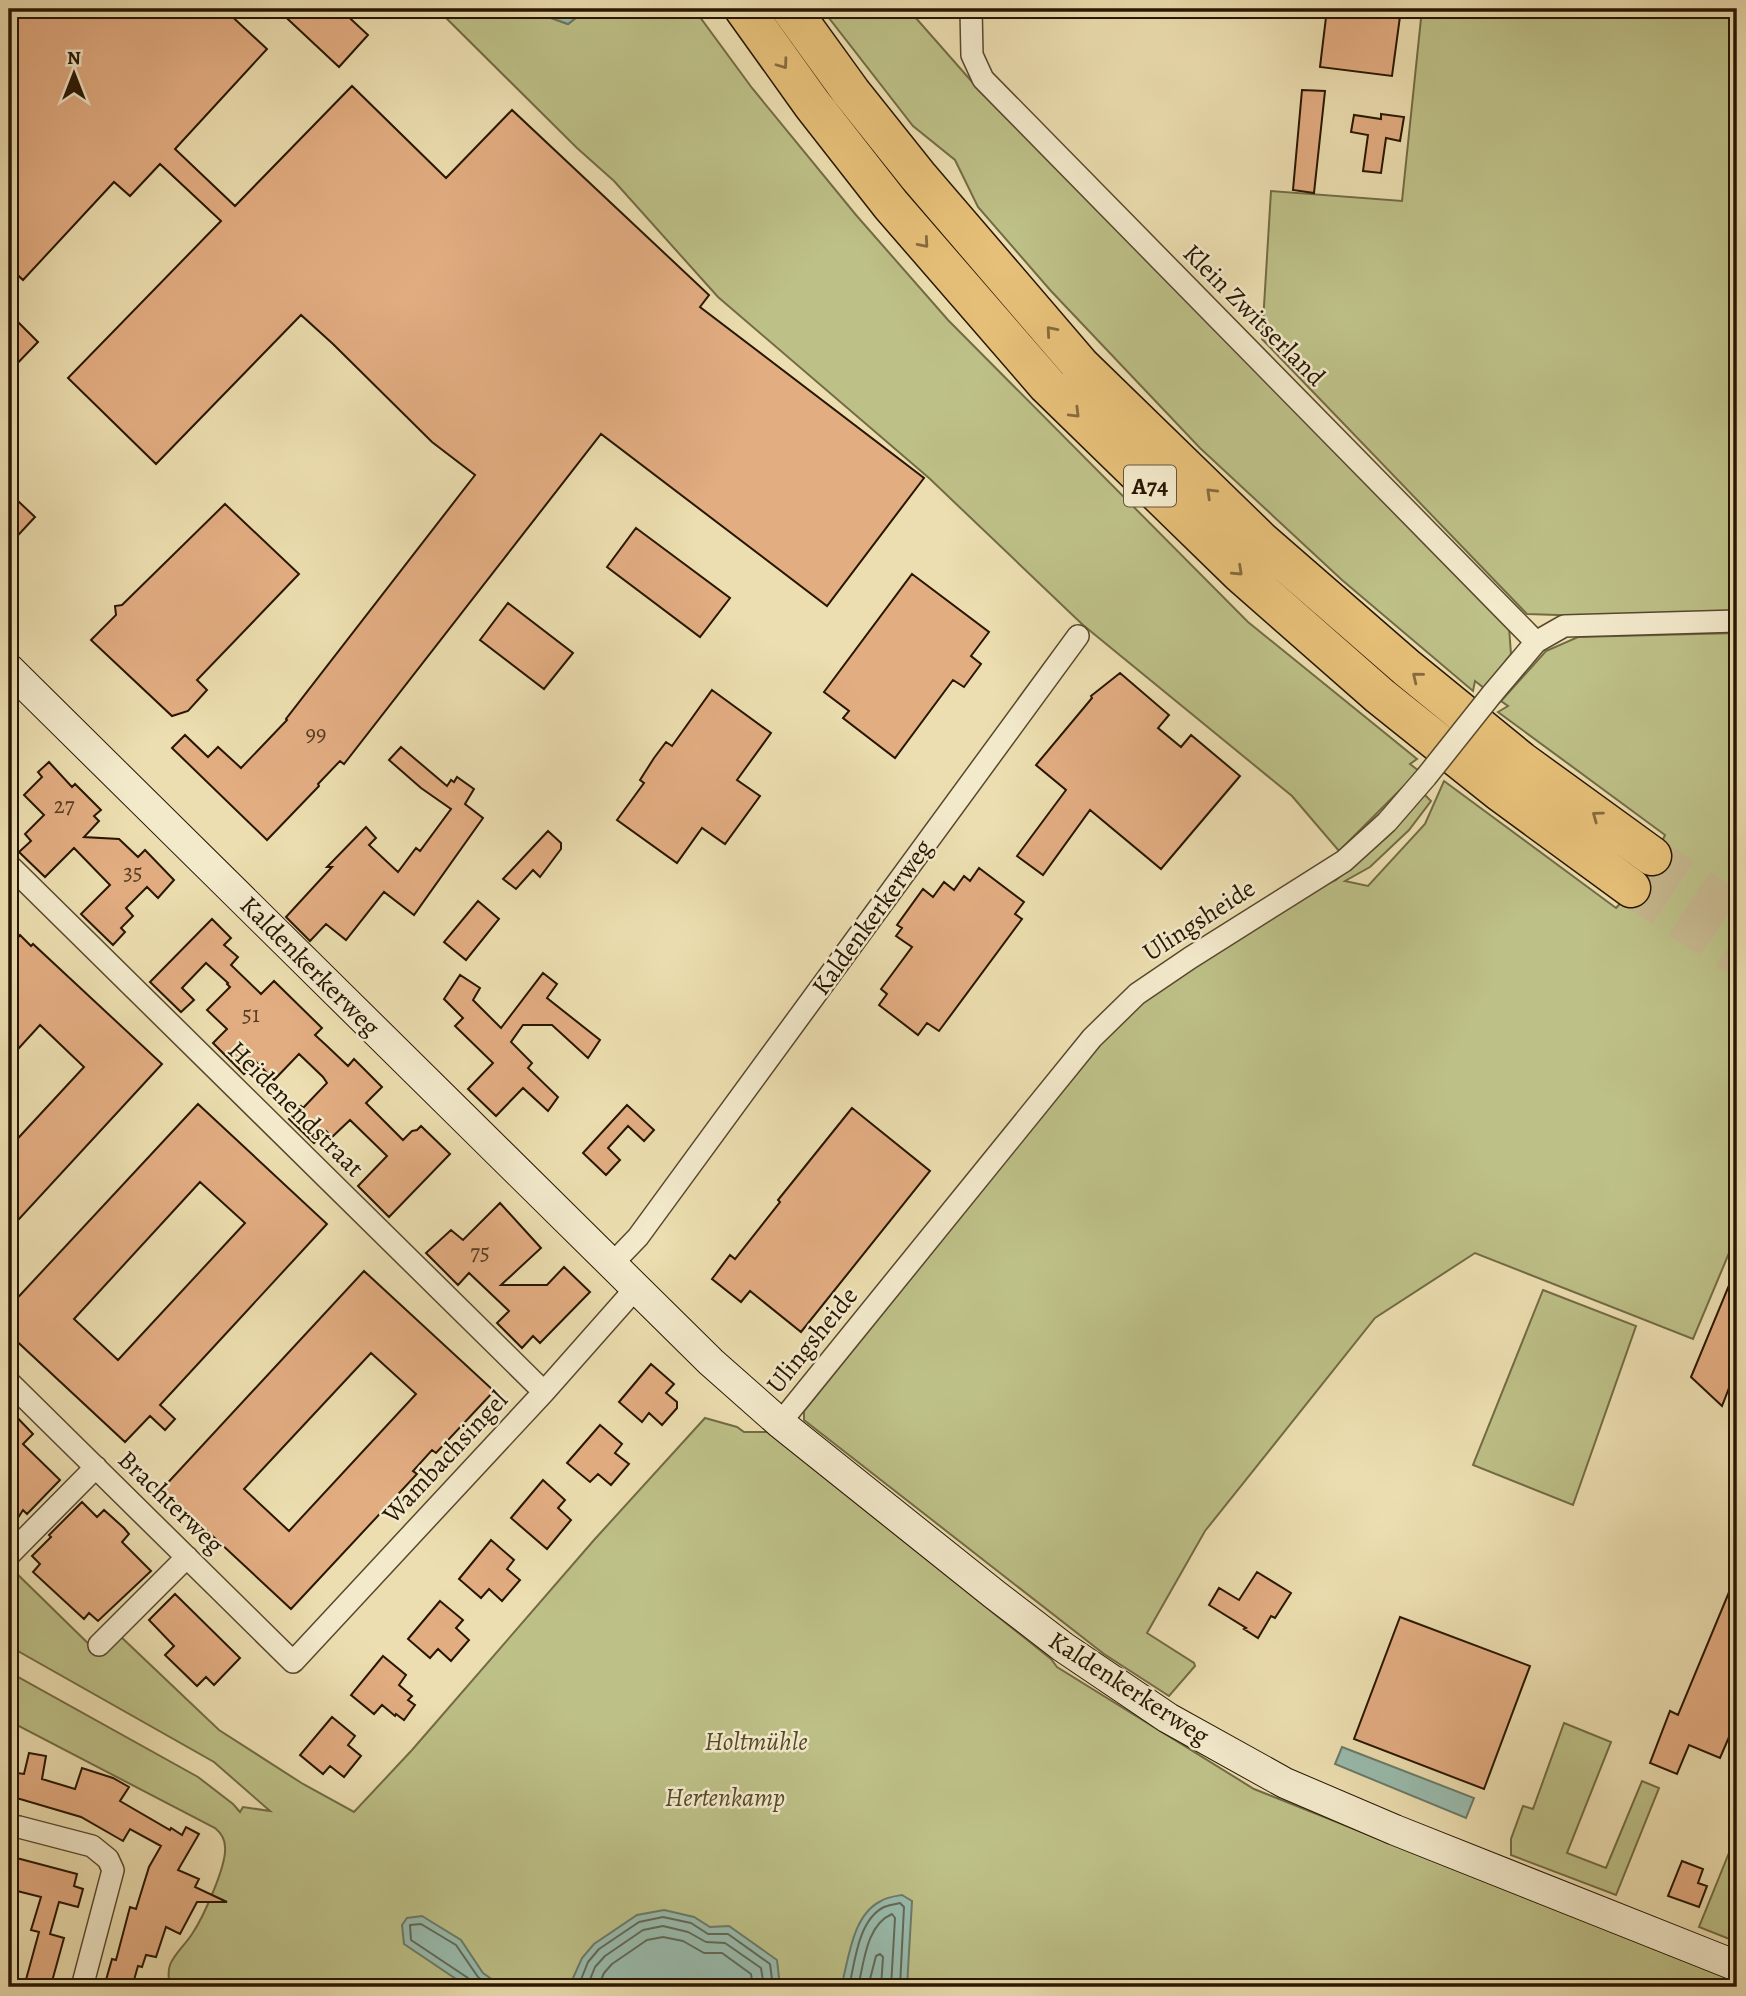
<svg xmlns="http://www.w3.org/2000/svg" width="1746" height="1996" viewBox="0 0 1746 1996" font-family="Alegreya,serif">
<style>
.green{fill:#bdc087;stroke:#726b44;stroke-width:2}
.water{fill:#99bcae;stroke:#6b7a69;stroke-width:2}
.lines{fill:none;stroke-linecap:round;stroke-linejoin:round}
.shore{stroke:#606958;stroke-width:2}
.building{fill:#e3ad82;stroke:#271602;stroke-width:2;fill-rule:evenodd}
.motorway-tunnel{stroke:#c5b68d;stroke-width:38;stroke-dasharray:38 19;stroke-linecap:butt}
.minor-casing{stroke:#58482e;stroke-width:24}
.secondary-casing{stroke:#271602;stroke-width:32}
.motorway-casing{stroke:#271602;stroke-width:41}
.minor{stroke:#f3eacc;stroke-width:21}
.secondary{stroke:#f3eacc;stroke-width:30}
.motorway{stroke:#e6bf78;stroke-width:38}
.minor-bridge-casing{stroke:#58482e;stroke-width:24;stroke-linecap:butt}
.minor-bridge{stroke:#f3eacc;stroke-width:21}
.oneway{stroke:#866a3d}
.labels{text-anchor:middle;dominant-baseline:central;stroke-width:5;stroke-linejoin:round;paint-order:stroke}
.number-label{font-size:23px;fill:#563c22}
.shield{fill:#f3eacc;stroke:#64563f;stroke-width:2}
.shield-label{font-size:24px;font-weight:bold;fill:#271602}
.street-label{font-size:26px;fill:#271602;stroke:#f3eacc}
.park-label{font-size:26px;font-style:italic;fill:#54492a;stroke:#f3eacc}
</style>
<rect width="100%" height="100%" fill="#ecdeb0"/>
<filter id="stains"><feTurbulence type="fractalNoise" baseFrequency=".00286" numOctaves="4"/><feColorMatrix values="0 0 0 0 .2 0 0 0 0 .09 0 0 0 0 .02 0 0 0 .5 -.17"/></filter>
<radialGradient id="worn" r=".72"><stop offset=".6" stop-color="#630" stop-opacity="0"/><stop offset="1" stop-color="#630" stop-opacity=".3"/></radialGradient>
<path class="green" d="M437,9H526L568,24L587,9H694L752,88L856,215L948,320L1248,622L1417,759L1410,764L1419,771L1339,851L1292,796L1083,625L929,478L718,297L614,181L577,148Z
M822,9H908L981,92L1509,627L1511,654L1484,688L1475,681L1473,691L1342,580L1200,448L1051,291L978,207L955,160L913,126Z
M1422,9H1737V611L1588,616L1527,614L1262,339L1271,191L1402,201Z
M1737,633V1234L1693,1339L1475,1253L1375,1318L1205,1531L1147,1633L1194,1663L1195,1666L1169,1696L1104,1654L804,1420V1411L1099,1045L1143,1002L1195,965L1308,893L1336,880L1389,835L1418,798L1424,794L1431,801L1409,830L1370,867L1345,881L1368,886L1425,824L1444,781L1616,908C1635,888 1654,861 1665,835L1498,712L1508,706L1501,701L1546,651L1578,637Z
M1543,1290L1636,1326L1573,1505L1473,1465Z
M705,1418L737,1427L744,1432H767L1051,1659L1057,1667L1254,1789L1737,1982V1987H170C169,1980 167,1973 170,1965C174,1954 186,1944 192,1934C203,1918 227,1865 225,1847C225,1839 221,1833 215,1828L9,1721V1672L198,1777L233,1804L240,1812L243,1807L270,1811L214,1762L9,1646V1570L11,1568L100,1655L119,1635L219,1730L303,1784L354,1812L412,1750L594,1540Z
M1564,1723L1611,1742L1567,1853L1606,1868L1642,1781L1659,1788L1616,1895L1511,1855V1839L1523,1806L1533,1809Z
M1737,1833V1942L1699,1927Z"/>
<path class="water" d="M526,9H587L568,24Z
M1342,1747L1474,1798L1466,1818L1335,1764Z
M902,1895L912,1901L907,1987H841C849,1959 852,1915 881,1901C887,1897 896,1896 902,1895Z
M664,1910L694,1917L710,1927L729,1926L777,1960L780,1987H571L573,1978L582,1958L594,1944L637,1915Z
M422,1916L461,1940L483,1973L503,1987H468L404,1944L402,1925L407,1918Z"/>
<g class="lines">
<path class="shore" d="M471,1987L468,1978L411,1940L410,1925L421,1924L456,1945L478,1977L491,1987
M578,1987L588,1962L599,1949L639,1922L663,1917L691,1923L708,1934H728L770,1964L773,1987
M587,1987L595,1967L605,1956L643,1930L663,1926L688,1932L706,1942L725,1943L761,1968L764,1987
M598,1987L604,1973L612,1964L647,1940L663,1937L683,1941L704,1953H722L751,1974L753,1987
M849,1987C855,1962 858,1920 884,1907C889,1905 895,1904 900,1903L904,1907L900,1987
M858,1987C864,1963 866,1925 892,1914L895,1918L891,1987
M868,1987L876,1956L880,1954L883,1957L881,1987"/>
</g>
<path class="building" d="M9,9H224L267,49L175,149L235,206L352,86L446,178L512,110L709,295L700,307L924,478L827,606L601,434L344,764L340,761L318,784L319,786L267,840L172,748L185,735L208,757L218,747L241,768L287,720L286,719L475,475L432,442L333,344L301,315L156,464L68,378L221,221L160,164L130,196L114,182L23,280L9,267Z
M277,9H340L368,35L339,67Z
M1327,9H1401L1392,76L1320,67Z
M1302,90L1325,91L1314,193L1293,190Z
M1381,114L1404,117L1400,141L1386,138L1381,173L1363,171L1368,135L1351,132L1354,115L1381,119Z
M9,313L38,342L9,372Z
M18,501L35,517L9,545V511Z
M225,504L299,574L197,680L207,690L188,711L172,716L91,640L116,615L115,606L122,605Z
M636,528L730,598L700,637L607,567Z
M912,574L989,632L971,656L981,664L964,687L953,680L895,758L843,718L849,711L824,692Z
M508,603L573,653L544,689L480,640Z
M1120,673L1169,715L1158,728L1181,747L1191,735L1240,776L1161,869L1090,810L1043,875L1017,856L1066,790L1036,765L1092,698L1091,696Z
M712,690L771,733L737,780L760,796L725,844L702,828L677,863L617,820L644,783L640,780L654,758L666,742L672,746Z
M401,747L447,786L451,780L454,782L457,777L474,789L465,804L483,818L414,915L384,892L346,940L326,924L310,941L286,917L332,867H327L366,827L376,838L369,845L398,872L416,848L420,851L451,809L421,788L389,760Z
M49,762L72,787L75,784L101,810L94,816L99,821L84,837L119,839L138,857L145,850L174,880L158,898L147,887L126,908L133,916L121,928L125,932L113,945L81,914L110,885L74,848L45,877L19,852L31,841L25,834L44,815L24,795L42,777L38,772Z
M548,831L561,843V849L540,877L533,870L516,889L503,879Z
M979,868L1024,902L1015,914L1022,919L939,1031L927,1023L918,1035L879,1005L887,994L881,989L912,947L896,936L902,928L897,925L923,889L933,897L944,882L954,890L964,876L970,881Z
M478,901L499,919L466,960L444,942Z
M212,919L231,938L224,945L238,957L231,965L261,994L274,981L322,1028L315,1035L327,1046L348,1066L354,1059L382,1087L366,1103L403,1140L412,1131L417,1130L421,1126L450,1154L389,1217L358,1186L387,1156L350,1120L332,1137L326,1131L314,1143L289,1119L301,1106L303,1108L327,1083L323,1077L299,1054L274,1080L256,1062L244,1074L213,1043L227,1029L207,1010L230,987L227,984L228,983L206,963L182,988L194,1000L181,1012L150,982Z
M20,935L31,946L33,944L162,1064L9,1230V1148L84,1067L40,1025L9,1059V969L16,962L9,955V948Z
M543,973L557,984L547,998L600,1040L588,1058L552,1025H523L511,1042L532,1063L528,1068L558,1097L548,1111L523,1088L496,1116L468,1089L493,1063L455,1026L463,1018L444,999L460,975L480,988L473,1000L501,1028Z
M198,1104L327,1224L160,1405L175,1419L165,1430L150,1416L125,1442L9,1334V1307ZM200,1182L245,1223L118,1360L74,1319Z
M627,1105L654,1130L644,1141L628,1126L608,1148L620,1160L606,1175L583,1153Z
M852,1108L930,1171L801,1332L750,1291L741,1302L712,1279L730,1255L735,1259L780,1202L778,1200Z
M500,1203L541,1248L501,1285H547L564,1267L590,1292L540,1343L533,1336L522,1348L497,1323L509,1311L469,1273L458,1285L426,1253L451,1230L463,1240Z
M1737,1266V1386L1731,1383L1722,1406L1691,1377Z
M364,1271L494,1391L436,1453L432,1450L413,1471L417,1474L291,1609L162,1489ZM371,1353L416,1394L289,1531L244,1489Z
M651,1364L674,1384L666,1393L677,1402V1408L662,1425L649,1413L642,1422L619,1402Z
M9,1409L33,1434L23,1444L60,1480L27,1514L23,1510L9,1532Z
M600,1425L622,1444L615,1453L629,1464L611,1485L598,1474L590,1482L567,1463Z
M543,1480L565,1500L558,1508L571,1520L547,1549L511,1518Z
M82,1502L97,1517L104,1510L124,1528L129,1534L122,1542L151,1571L98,1621L89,1613L84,1619L33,1572L40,1564L32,1556L51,1537L49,1535Z
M491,1540L514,1560L507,1569L520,1580L502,1601L489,1589L481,1598L459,1579Z
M1257,1572L1291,1593L1275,1618L1271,1616L1258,1638L1244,1629L1246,1628L1209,1605L1219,1588L1239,1600Z
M1737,1573V1740L1729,1737L1720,1758L1689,1745L1677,1774L1650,1763L1670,1711L1678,1715Z
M175,1594L240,1658L214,1685L206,1677L197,1686L165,1655L174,1646L149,1620Z
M440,1601L463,1620L456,1628L469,1640L451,1661L438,1649L430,1658L408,1639Z
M1400,1617L1530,1666L1484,1789L1354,1739Z
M383,1656L406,1675L399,1685L412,1696L408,1700L415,1705L404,1720L396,1714L395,1716L382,1705L374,1714L351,1695Z
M332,1717L355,1736L348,1745L361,1756L344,1777L330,1766L323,1774L300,1755Z
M29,1753L46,1756L42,1779L75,1789L82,1768L113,1778L129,1787L120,1801L170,1830L171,1828L182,1835L186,1827L199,1834L178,1870L199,1879L195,1887L227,1902H197L180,1934L166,1927L156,1957L146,1955L142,1967L138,1966L132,1987H104L112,1959L116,1960L130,1907L136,1909L149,1867L161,1846L130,1829L123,1841L81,1817L20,1799L9,1798V1772L24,1774Z
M9,1856L77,1874L74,1886L83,1889L78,1907L59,1902L50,1934L64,1938L51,1985L44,1983L43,1987H24L39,1932L31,1930L41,1897L9,1889Z
M1682,1861L1703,1869L1698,1883L1707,1886L1699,1907L1668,1896Z"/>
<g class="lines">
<path class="motorway-tunnel" d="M1652,856L1737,912
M1631,888L1737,957"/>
<defs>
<path id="minor" d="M971,9L972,55L983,79L1536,642
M1492,694L1536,642L1564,626L1737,621
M9,865L544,1392
M612,1264L638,1237L1078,636
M9,1382L293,1662L544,1392L636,1288
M780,1423L1092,1038L1137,994L1190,958L1344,861L1387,822L1426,777
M9,1555L96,1467
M99,1645L187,1557
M9,1825L19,1827L92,1846L108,1859L113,1870L82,1987"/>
<path id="secondary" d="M9,669L711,1362L780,1423L994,1594L1063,1647L1168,1718L1285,1783L1395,1830L1737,1966"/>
<path id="motorway" d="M744,9L812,104L891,205L1047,385L1240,573L1380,696L1500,792L1631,888
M791,9L851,92L918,176L1081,366L1261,541L1407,668L1521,761L1652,856"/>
</defs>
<use href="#minor" class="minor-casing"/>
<use href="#secondary" class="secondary-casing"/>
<use href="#motorway" class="motorway-casing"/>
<use href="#minor" class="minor"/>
<use href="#secondary" class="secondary"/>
<use href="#motorway" class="motorway"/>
<defs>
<path id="minor-bridge" d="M1426,777L1492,694"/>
</defs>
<use href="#minor-bridge" class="minor-bridge-casing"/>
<use href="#minor-bridge" class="minor-bridge"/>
</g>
<defs><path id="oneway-chevron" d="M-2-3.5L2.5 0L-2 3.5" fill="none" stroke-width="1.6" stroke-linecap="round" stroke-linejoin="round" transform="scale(1.75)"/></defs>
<g class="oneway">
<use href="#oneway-chevron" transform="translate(783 64) rotate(54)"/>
<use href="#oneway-chevron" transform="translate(924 243) rotate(49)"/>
<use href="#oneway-chevron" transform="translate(1051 331) rotate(-131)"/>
<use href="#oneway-chevron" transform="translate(1075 413) rotate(45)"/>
<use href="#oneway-chevron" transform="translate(1211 493) rotate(-136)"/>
<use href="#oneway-chevron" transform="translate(1238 571) rotate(43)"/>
<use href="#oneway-chevron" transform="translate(1417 677) rotate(-141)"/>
<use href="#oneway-chevron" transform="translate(1597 816) rotate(-144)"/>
</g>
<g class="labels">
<g class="number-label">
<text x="316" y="733">99</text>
<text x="64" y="805">27</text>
<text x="133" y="872">35</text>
<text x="251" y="1014">51</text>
<text x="480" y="1252">75</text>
</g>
<rect class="shield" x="1124" y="465.5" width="52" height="41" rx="5"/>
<g class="shield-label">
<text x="1150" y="486">A74</text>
</g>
<g class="street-label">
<text transform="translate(1254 315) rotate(45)">Klein Zwitserland</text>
<text transform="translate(872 917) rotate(-54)">Kaldenkerkerweg</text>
<text transform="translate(1199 920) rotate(-33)">Ulingsheide</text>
<text transform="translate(310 966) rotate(45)">Kaldenkerkerweg</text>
<text transform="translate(296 1109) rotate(45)">Heidenendstraat</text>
<text transform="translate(812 1340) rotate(-51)">Ulingsheide</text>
<text transform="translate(445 1457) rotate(-47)">Wambachsingel</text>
<text transform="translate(171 1502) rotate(44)">Brachterweg</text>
<text transform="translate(1129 1688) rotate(33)">Kaldenkerkerweg</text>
</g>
<g class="park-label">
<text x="756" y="1741">Holtmühle</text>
<text x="725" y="1797">Hertenkamp</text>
</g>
</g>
<rect width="1746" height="1996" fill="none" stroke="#ecdeb0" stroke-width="35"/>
<rect x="10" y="10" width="1725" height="1975" fill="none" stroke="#271602" stroke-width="3.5"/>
<rect x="18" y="18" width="1711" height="1961" fill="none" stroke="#271602" stroke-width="2"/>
<g transform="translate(74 74)" stroke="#f3eacc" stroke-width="5" paint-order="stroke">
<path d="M0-5L12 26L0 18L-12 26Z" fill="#271602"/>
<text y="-10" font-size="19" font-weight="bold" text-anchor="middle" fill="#271602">N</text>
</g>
<rect width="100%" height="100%" filter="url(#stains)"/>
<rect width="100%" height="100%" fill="url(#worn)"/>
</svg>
